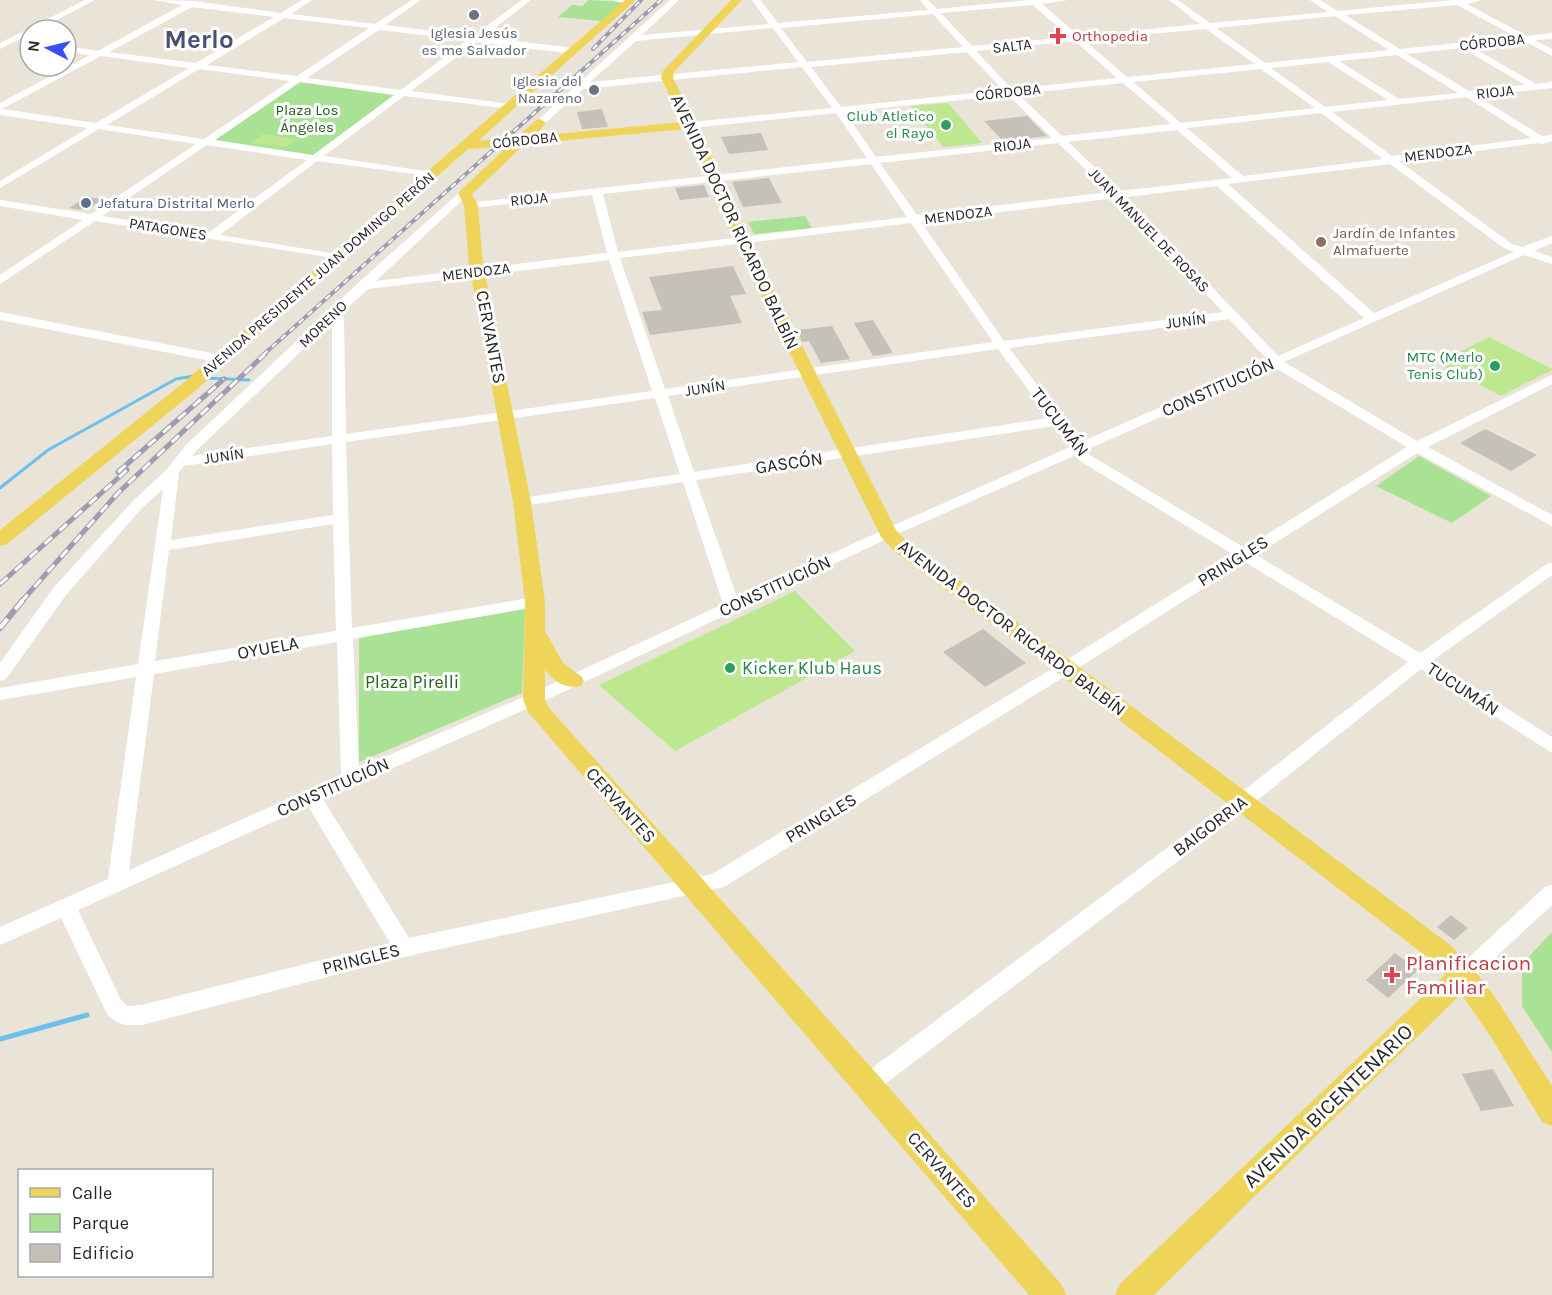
<svg xmlns="http://www.w3.org/2000/svg" width="1552" height="1295" viewBox="0 0 1552 1295" font-family="Karla,sans-serif">
<style>
.green{fill:#a9e195}
.pitch{fill:#bde890}
.lines{fill:none;stroke-linecap:round;stroke-linejoin:round}
.stream-far1{stroke:#6bc1ec;stroke-width:3}
.stream{stroke:#6bc1ec;stroke-width:5}
.building{fill:#c5c0b8}
.minor{fill:#fff;fill-rule:evenodd}
.major{fill:#eed559;fill-rule:evenodd}
.rail-far2-casing{stroke:#9c9db2;stroke-width:4}
.rail-far1-casing{stroke:#9c9db2;stroke-width:5}
.rail-casing{stroke:#9c9db2;stroke-width:6}
.rail-far2{stroke:#fff;stroke-width:2;stroke-dasharray:6;stroke-linecap:butt}
.rail-far1{stroke:#fff;stroke-width:3;stroke-dasharray:10;stroke-linecap:butt}
.rail{stroke:#fff;stroke-width:4;stroke-dasharray:12;stroke-linecap:butt}
.worship-dot{fill:#6b7280;stroke:#fff;stroke-width:2}
.health-dot{fill:#e0444e;stroke:#fff;stroke-width:2}
.leisure-dot{fill:#2e9e5b;stroke:#fff;stroke-width:2}
.service-dot{fill:#5c6f8a;stroke:#fff;stroke-width:2}
.education-dot{fill:#8d6e63;stroke:#fff;stroke-width:2}
.labels{text-anchor:middle;dominant-baseline:central;stroke-width:6;stroke-linejoin:round;paint-order:stroke}
.far-worship-label{font-size:15px;fill:#5b616d;stroke:#fff}
.far-health-label{font-size:15px;fill:#be3a42;stroke:#fff;text-anchor:start}
.far-street-label{font-size:15px;fill:#272727;stroke:#fff}
.far-park-label{font-size:15px;fill:#24611a;stroke:#fff}
.far-leisure-label{font-size:15px;fill:#27864d;stroke:#fff;text-anchor:end}
.far-service-label{font-size:15px;fill:#4e5e75;stroke:#fff;text-anchor:start}
.far-education-label{font-size:15px;fill:#785e54;stroke:#fff;text-anchor:start}
.street-label{font-size:18px;fill:#272727;stroke:#fff}
.leisure-label{font-size:18px;fill:#27864d;stroke:#fff;text-anchor:start}
.park-label{font-size:18px;fill:#24611a;stroke:#fff}
.near-health-label{font-size:21px;fill:#be3a42;stroke:#fff;text-anchor:start}
.near-street-label{font-size:21px;fill:#272727;stroke:#fff}
.far-town-label{font-size:26px;font-weight:bold;fill:#494e76;stroke:#fff}
</style>
<rect width="100%" height="100%" fill="#eae3d8"/>
<path class="green" d="M589,0L623,2L602,21L558,17L572,5L582,6Z
M300,82L395,95L314,156L213,141Z
M805,216L812,228L754,234L748,222Z
M1419,456L1491,496L1452,523L1376,486Z
M525,609L522,693L359,762V637Z
M1552,932V1052L1522,1006V964Z"/>
<path class="pitch" d="M948,103L982,143L943,147L911,106Z
M263,134L297,139L286,147L251,143Z
M1489,337L1552,369V370L1501,396L1438,363Z
M795,591L855,651L675,751L599,685Z"/>
<g class="lines">
<path class="stream-far1" d="M205,378L249,380
M0,488L48,450L176,379L194,376"/>
<path class="stream" d="M0,1039L87,1015"/>
</g>
<path class="building" d="M602,109L608,127L582,129L577,112Z
M1027,116L1047,136L1003,141L984,121Z
M761,133L768,150L729,154L721,137Z
M769,178L782,203L743,207L732,182Z
M704,185L709,197L680,200L675,188Z
M86,197L103,199L90,208L79,210L69,208Z
M733,266L746,294L730,296L742,323L650,335L642,312L662,310L649,277Z
M873,320L893,353L873,356L854,323Z
M832,326L850,359L821,363L809,341L802,342L797,330Z
M1485,429L1537,455L1511,471L1460,443Z
M983,629L1026,663L985,687L943,652Z
M1451,915L1468,928L1454,940L1437,927Z
M1395,953L1418,970L1388,998L1366,980Z
M1493,1069L1514,1106L1481,1111L1462,1074Z"/>
<g class="lines">
<path class="minor" d="M85,0H95L38,30H30V34L0,49V43Z
M154,0L193,1L281,13L302,0H312L291,14L375,24L412,0H421L385,25L473,36L522,0H531L483,37L574,48L578,51L574,54L477,42L411,91L510,104L513,105V109L404,96L324,156L432,172L436,173V177L317,161L220,235L337,254L343,257L341,259L95,221L0,284V275L83,220L0,206V200L91,214L196,144L99,129L0,188V181L88,128L0,115V103L90,55L66,52V46L98,51L182,5ZM192,7L274,17L196,63L109,52ZM284,18L369,28L297,76L207,65ZM379,30L467,40L401,90L307,78ZM101,56L189,68L96,123L2,109ZM199,69L290,81L204,139L107,125ZM300,82L394,95L313,155L215,140ZM207,145L307,160L208,233L102,216Z
M613,0H642C636,4 619,4 613,0Z
M670,0H679L642,35L769,24L752,0H760L778,23L928,10L920,0H928L937,9L1028,0H1068L1042,4L1079,36L1200,24L1169,0H1178L1210,23L1328,12L1310,0H1320L1338,11L1453,0H1482L1467,4L1527,36L1552,33V39L1535,40L1552,49V56L1524,41L1472,47L1536,84L1552,82V88L1477,96L1542,136L1552,135V141L1543,144L1539,143L1399,161L1512,244L1523,247L1552,236V243L1534,251L1552,257V264L1524,255L1284,362L1417,441L1552,375V384L1428,447L1552,515V526L1417,453L1256,555L1420,653L1547,564L1552,563V575L1432,661L1552,737V753L1421,669L1249,807L876,1091L868,1094L860,1091L857,1084L860,1077L1235,797L1408,662L1245,562L1072,672L724,887L404,957L142,1025C126,1025 118,1026 107,1014L61,918L0,945V927L108,879L136,677L0,700V688L138,664L163,489L143,507L66,595L6,679L0,681V663L54,587L133,501L167,469L186,445L358,283L461,191H469L470,193L376,281L607,253L592,195L471,208L466,205L467,203L867,158L836,113L691,128L686,125L691,122L832,108L802,67L583,89L543,125H537V121ZM1033,5L1069,37L972,46L941,13ZM1457,5L1516,37L1400,49L1345,15ZM933,14L963,47L807,62L781,28ZM1335,16L1389,50L1265,63L1216,28ZM773,28L798,62L590,82L636,41ZM1206,29L1255,64L1127,77L1084,40ZM1075,41L1117,78L1012,89L976,51ZM1462,48L1525,85L1469,91L1407,54ZM967,52L1003,90L841,107L811,67ZM1397,55L1458,93L1399,99L1339,61ZM1328,62L1388,100L1325,107L1271,68ZM1261,69L1315,108L1181,123L1133,82ZM1123,83L1171,124L1062,136L1018,94ZM1008,95L1052,138L876,157L845,112ZM1466,97L1531,138L1392,156L1332,112ZM1321,113L1383,159L1243,176L1187,128ZM1177,130L1232,178L1120,191L1068,142ZM1058,143L1109,192L917,215L880,163ZM871,164L907,217L618,252L603,194ZM1390,164L1504,248L1514,252L1374,313L1228,184ZM1217,186L1364,318L1278,356L1126,197ZM1115,198L1223,312L1004,341L921,222ZM911,223L993,342L665,389L620,258ZM609,260L652,391L346,434L344,319L342,313L368,289ZM1229,319L1268,360L1081,442L1009,348ZM332,322V436L192,456L196,451ZM998,349L1049,418L694,472L668,396ZM1274,367L1407,447L1245,548L1090,455L1086,450ZM655,398L680,474L522,498L515,502L522,506L683,482L723,604L528,695L359,768L353,639L535,607L541,606L543,602L541,598L535,597L352,628L346,442ZM1054,426L1070,447L883,530L737,597L696,480ZM332,444L333,515L171,540L179,472L184,466ZM1076,455L1080,461L1234,555L1060,664L712,874L409,938L323,799L540,703L893,536ZM333,524L336,631L155,661L169,550ZM337,642L341,775L129,870L154,674ZM308,806L390,943L142,1005L127,1006L121,1000L78,910Z
M0,312L221,355L227,359L221,363L0,320Z
M1552,885V905L1470,981L1463,984L1456,981L1453,975L1456,969L1545,887Z"/>
<path class="major" d="M625,0H636L478,141L517,137L536,120L540,119L546,123L534,136L683,122L661,78L663,71L731,0H742L674,72L673,78L697,125L748,240L896,530L908,543L1074,663L1449,944L1472,967L1497,1000L1552,1086V1126L1542,1122L1491,1037L1461,994L1154,1295H1115L1120,1284L1445,975L1431,960L1058,673L894,551L881,537L734,240L687,129L525,144L472,194L478,205L483,265L531,502L545,602V631L563,663L581,676L584,681L581,686C567,690 552,681 545,669V699L549,708L878,1075L1061,1284L1066,1295H1029L528,712L523,699L525,602L513,502L469,265L464,205L458,193L508,146L468,149L195,391L7,544L0,546V530L183,383Z"/>
<defs>
<path id="rail-far2" d="M593,49L641,0
M263,355L661,0"/>
<path id="rail-far1" d="M118,472L224,379
M0,584L127,470
M21,602L118,493L265,354"/>
<path id="rail" d="M0,628L23,600"/>
</defs>
<use href="#rail-far2" class="rail-far2-casing"/>
<use href="#rail-far1" class="rail-far1-casing"/>
<use href="#rail" class="rail-casing"/>
<use href="#rail-far2" class="rail-far2"/>
<use href="#rail-far1" class="rail-far1"/>
<use href="#rail" class="rail"/>
</g>
<g class="worship-dot">
<circle cx="474" cy="15" r="6"/>
<circle cx="594" cy="90" r="6"/>
</g>
<g class="health-dot">
<path d="M1055 27h6v6h6v6h-6v6h-6v-6h-6v-6h6z"/>
<path d="M1389 966h6v6h6v6h-6v6h-6v-6h-6v-6h6z"/>
</g>
<g class="leisure-dot">
<circle cx="946" cy="125" r="6"/>
<circle cx="1495" cy="366" r="6"/>
<circle cx="730" cy="668" r="6"/>
</g>
<circle class="service-dot" cx="86" cy="203" r="6"/>
<circle class="education-dot" cx="1321" cy="242" r="6"/>
<g class="labels">
<g class="far-worship-label">
<text x="474" y="33">Iglesia Jesús<tspan x="474" dy="17">es me Salvador</tspan></text>
<text x="582" y="81" text-anchor="end">Iglesia del<tspan x="582" dy="17">Nazareno</tspan></text>
</g>
<g class="far-health-label">
<text x="1072" y="36">Orthopedia</text>
</g>
<g class="far-street-label">
<text transform="translate(1492 42) rotate(-6)">CÓRDOBA</text>
<text transform="translate(1012 46) rotate(-6)">SALTA</text>
<text transform="translate(1008 92) rotate(-6)">CÓRDOBA</text>
<text transform="translate(1495 92) rotate(-6)">RIOJA</text>
<text transform="translate(525 140) rotate(-6)">CÓRDOBA</text>
<text transform="translate(1012 145) rotate(-7)">RIOJA</text>
<text transform="translate(1438 153) rotate(-7)">MENDOZA</text>
<text transform="translate(529 199) rotate(-6)">RIOJA</text>
<text transform="translate(958 215) rotate(-7)">MENDOZA</text>
<text transform="translate(168 229) rotate(9)">PATAGONES</text>
<text transform="translate(1149 230) rotate(46)">JUAN MANUEL DE ROSAS</text>
<text transform="translate(476 272) rotate(-7)">MENDOZA</text>
<text transform="translate(318 274) rotate(-41)">AVENIDA PRESIDENTE JUAN DOMINGO PERÓN</text>
<text transform="translate(1186 321) rotate(-7)">JUNÍN</text>
<text transform="translate(323 324) rotate(-44)">MORENO</text>
<text transform="translate(705 388) rotate(-9)">JUNÍN</text>
<text transform="translate(224 456) rotate(-8)">JUNÍN</text>
</g>
<g class="far-park-label">
<text x="307" y="110">Plaza Los<tspan x="307" dy="17">Ángeles</tspan></text>
</g>
<g class="far-leisure-label">
<text x="934" y="116">Club Atletico<tspan x="934" dy="17">el Rayo</tspan></text>
<text x="1483" y="357">MTC (Merlo<tspan x="1483" dy="17">Tenis Club)</tspan></text>
</g>
<g class="far-service-label">
<text x="98" y="203">Jefatura Distrital Merlo</text>
</g>
<g class="far-education-label">
<text x="1333" y="233">Jardín de Infantes<tspan x="1333" dy="17">Almafuerte</tspan></text>
</g>
<g class="street-label">
<text transform="translate(735 222) rotate(65)">AVENIDA DOCTOR RICARDO BALBÍN</text>
<text transform="translate(491 337) rotate(79)">CERVANTES</text>
<text transform="translate(1218 387) rotate(-24)">CONSTITUCIÓN</text>
<text transform="translate(1060 422) rotate(52)">TUCUMÁN</text>
<text transform="translate(789 463) rotate(-8)">GASCÓN</text>
<text transform="translate(1233 561) rotate(-32)">PRINGLES</text>
<text transform="translate(775 586) rotate(-25)">CONSTITUCIÓN</text>
<text transform="translate(1012 628) rotate(37)">AVENIDA DOCTOR RICARDO BALBÍN</text>
<text transform="translate(268 648) rotate(-10)">OYUELA</text>
<text transform="translate(1463 689) rotate(33)">TUCUMÁN</text>
<text transform="translate(333 787) rotate(-24)">CONSTITUCIÓN</text>
<text transform="translate(621 805) rotate(48)">CERVANTES</text>
<text transform="translate(821 818) rotate(-31)">PRINGLES</text>
<text transform="translate(1210 826) rotate(-37)">BAIGORRIA</text>
<text transform="translate(361 959) rotate(-14)">PRINGLES</text>
<text transform="translate(942 1170) rotate(49)">CERVANTES</text>
</g>
<g class="leisure-label">
<text x="742" y="668">Kicker Klub Haus</text>
</g>
<g class="park-label">
<text x="412" y="682">Plaza Pirelli</text>
</g>
<g class="near-health-label">
<text x="1406" y="963">Planificacion<tspan x="1406" dy="24">Familiar</tspan></text>
</g>
<g class="near-street-label">
<text transform="translate(1328 1106) rotate(-44)">AVENIDA BICENTENARIO</text>
</g>
<g class="far-town-label">
<text x="199" y="39">Merlo</text>
</g>
</g>
<rect x="18" y="1169" width="195" height="108" fill="#ffffff" stroke="#a9a9a9" stroke-width="1.5"/>
<rect x="30" y="1188" width="30" height="9" fill="#eed559" stroke="#a9a9a9" stroke-width="1.5"/>
<text x="72" y="1199" font-size="18" fill="#272727">Calle</text>
<rect x="30" y="1214" width="30" height="18" fill="#a9e195" stroke="#a9a9a9" stroke-width="1.5"/>
<text x="72" y="1229" font-size="18" fill="#272727">Parque</text>
<rect x="30" y="1244" width="30" height="18" fill="#c5c0b8" stroke="#a9a9a9" stroke-width="1.5"/>
<text x="72" y="1259" font-size="18" fill="#272727">Edificio</text>
<g transform="translate(48 48) rotate(277)"><circle r="28" fill="#ffffff" stroke="#a9a9a9" stroke-width="1.5"/>
<path d="M0-4.5L10 22L0 15L-10 22Z" fill="#384ff7"/>
<text y="-9" font-size="16" font-weight="bold" text-anchor="middle" fill="#272727">N</text>
</g>
</svg>
